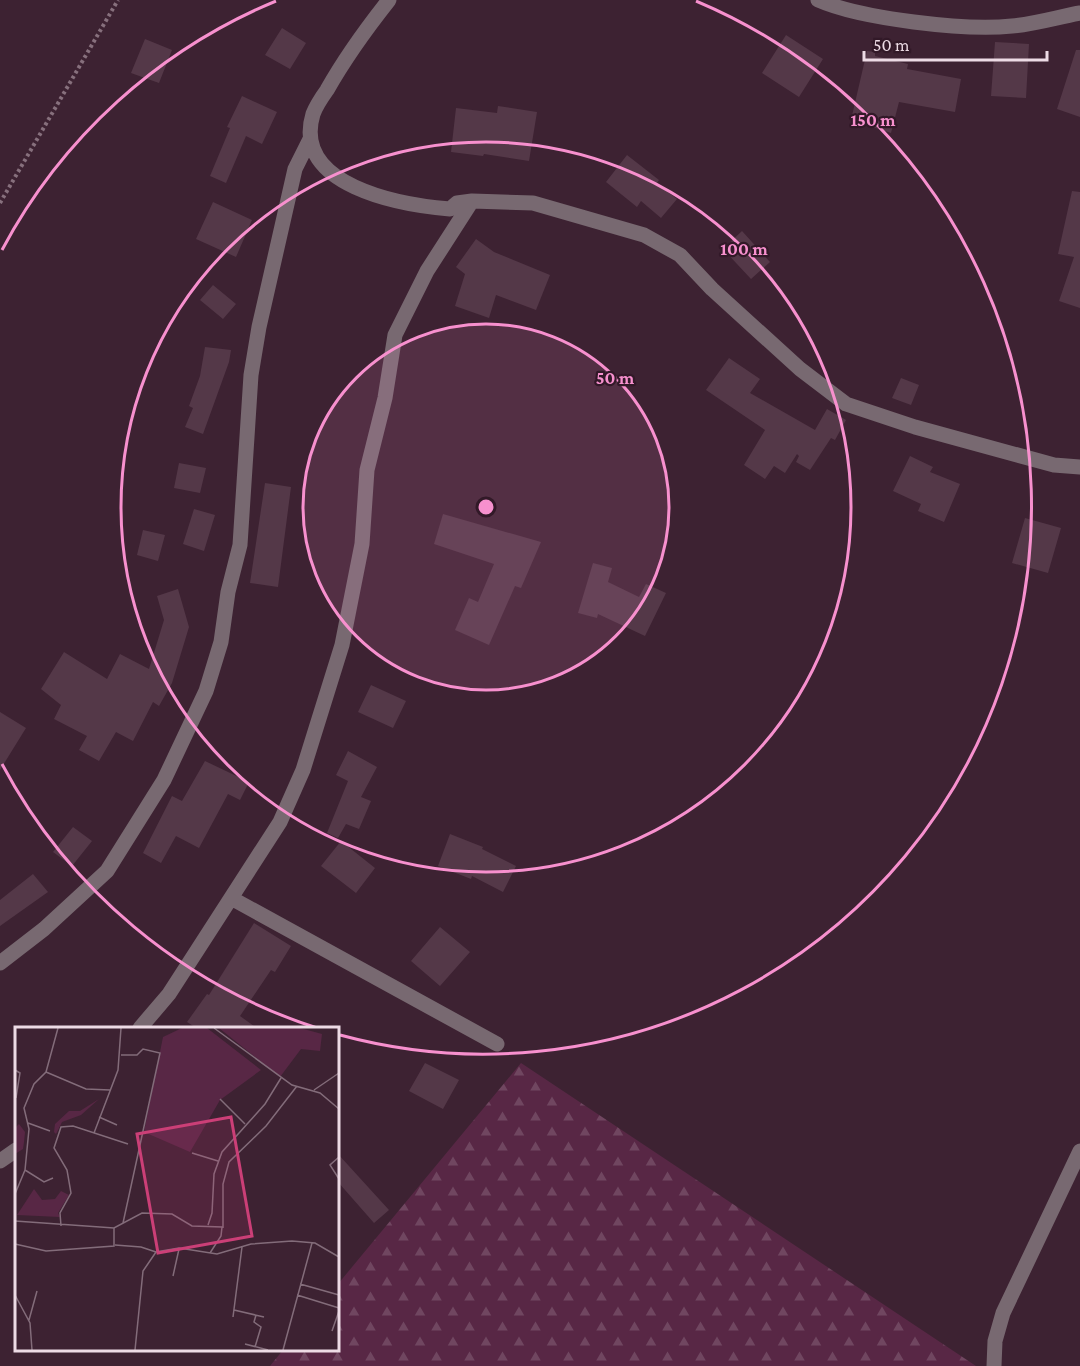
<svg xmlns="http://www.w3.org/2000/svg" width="1080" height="1366" viewBox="0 0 1080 1366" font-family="'Crimson Pro',serif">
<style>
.forest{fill:url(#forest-firs)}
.building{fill:#543848}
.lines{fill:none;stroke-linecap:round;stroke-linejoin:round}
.path{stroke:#87707d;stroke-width:4;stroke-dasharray:3 3;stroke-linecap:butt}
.minor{stroke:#786971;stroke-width:15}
.ring{fill:none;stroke:#f790ce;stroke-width:3}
.inset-road{fill:none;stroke:#836c7a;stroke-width:1.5}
.view{fill:#cb3f77;fill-opacity:0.15;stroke:#cb3f77;stroke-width:3}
.inset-edge{fill:none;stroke:#eddbe5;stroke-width:3}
.centre{fill:#f790ce;stroke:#321928;stroke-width:3}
.ring-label{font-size:18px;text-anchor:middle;font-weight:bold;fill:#f790ce;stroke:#321928;stroke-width:4.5;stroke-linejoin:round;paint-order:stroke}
</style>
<defs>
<pattern id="forest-firs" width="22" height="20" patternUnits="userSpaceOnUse" patternTransform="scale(1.5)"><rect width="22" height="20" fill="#582745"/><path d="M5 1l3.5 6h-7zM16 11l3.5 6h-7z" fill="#704660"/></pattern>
</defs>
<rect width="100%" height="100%" fill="#3d2232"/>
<path class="forest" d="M521,1063L976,1366H270L283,1350H338V1284Z"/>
<path class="building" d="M282,28L306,43L290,69L265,55Z
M786,35L823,59L799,97L762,73Z
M145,39L172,50L159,83L131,73Z
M995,42L1029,44L1026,98L991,96Z
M1076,50H1080V117L1057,109Z
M867,51L875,52V56L908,64L907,69L961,79L955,112L899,102L891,133L851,120Z
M242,96L277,112L262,144L246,136L226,183L210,176L230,128L227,127Z
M498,106L537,112L529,161L484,154L483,156L451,152L456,108L497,113Z
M627,155L659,180L657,183L677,199L661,218L641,201L637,207L606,182Z
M1072,191L1080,192V308L1059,301L1074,257L1058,254Z
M213,202L252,220L236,257L196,239Z
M742,231L770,262L751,279L723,249Z
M476,239L494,252L550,275L536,310L496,295L489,318L455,306L465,274L456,267Z
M213,285L236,304L223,319L200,300Z
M205,347L231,350L229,362L203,434L185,427L193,408L189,406L200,376Z
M729,358L760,379L750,393L815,430L827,409L846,420L835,440L831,438L810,470L796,462L799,456L797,454L785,473L774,466L765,479L744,465L765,430L706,390Z
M901,378L919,385L911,405L892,398Z
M910,456L933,467L930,472L960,484L944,522L918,511L921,504L893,491Z
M179,463L206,468L200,493L174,488Z
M265,483L291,487L278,587L250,583Z
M194,509L215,515L204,551L183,544Z
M443,514L541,542L521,588L515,586L489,645L455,630L469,598L478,602L494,564L434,544Z
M1025,518L1061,528L1048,573L1012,563Z
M143,530L165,535L158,561L137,555Z
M593,563L612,568L608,582L639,597L646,584L666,593L645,636L598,614L597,618L578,613Z
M178,589L189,627L172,683L159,706L153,702L133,741L116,732L99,761L79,750L87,736L54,719L61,705L41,689L64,652L107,679L120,654L149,669L164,620L157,596Z
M371,685L406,701L393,728L358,712Z
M0,712L26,728L0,770Z
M348,751L377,767L361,797L371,801L359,829L346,824L338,838L327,833L348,781L336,775Z
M205,761L249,782L240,800L228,794L199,848L176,836L161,863L143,853L172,796L182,801Z
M73,827L92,841L72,866L53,852Z
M450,834L483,847L482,849L516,866L503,892L472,876L471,879L438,866Z
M341,841L375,868L356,893L321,866Z
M33,874L48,892L0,926V900Z
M254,923L291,946L275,972L271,970L240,1016L258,1029H198L187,1022L207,994L209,995Z
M440,927L470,952L440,986L411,961Z
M425,1063L459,1080L443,1109L409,1091Z
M338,1154L389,1210L374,1223L338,1182Z"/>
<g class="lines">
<path class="path" d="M0,203L118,0"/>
<path class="minor" d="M389,0C366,29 345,58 327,90C322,97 316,106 313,114C291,186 401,205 450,209L457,203L472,201L533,203L644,235L680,255L712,289L800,369L846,404L915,427L1054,465L1080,467
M818,0C861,19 966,31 1012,26C1035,24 1058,17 1080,13
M231,898L497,1044
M0,963L44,929L107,871L164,780L206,691L221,642L228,592L240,545L251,375L259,327L295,169L310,139
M140,1028L169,994L280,822L303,770L342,645L362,544L367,470L385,398L395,335L427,271L472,201
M0,1161L16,1150
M994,1366L995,1341L1003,1313L1080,1151"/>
</g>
<circle cx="486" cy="507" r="183" fill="#f790ce" fill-opacity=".12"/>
<g class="ring">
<circle cx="486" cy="507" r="183"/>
<circle cx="486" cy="507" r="365"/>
<path d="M317 1028A548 548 0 0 1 2 764M2 250A548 548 0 0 1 276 1M696 1A548 548 0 0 1 340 1035"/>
</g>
<g transform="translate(15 1027)">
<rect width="324" height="324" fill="#3d2232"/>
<path d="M167,1H192L246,43L205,73L175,125L129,105L148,10ZM204,1H285L307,7L305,24L286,22L265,50ZM84,72L66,88L47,95L41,107L39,105L40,97L54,84H65ZM4,97L10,105L9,115L8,122L0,127V101ZM19,162L27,173L40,172L46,164L54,168L43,186L45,190L2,188Z" fill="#582745"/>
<path class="inset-road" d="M199,1L277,58L305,66L324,82M106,28H122L128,22L145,26L108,196M0,43L5,46L1,71M31,45L71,62L95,63M299,63L324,46M205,72L230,97M84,90L102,98M13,96L35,104M79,106L103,43L106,1M177,126L203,134M324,130L315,138L324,152M10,143L29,155L38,151M0,167L10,143L14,102L9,81L19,57L31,45L43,1M0,194L99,201L127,186L157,187L177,199L207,200L206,209L195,226M193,198L197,186L199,147L207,125L250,77L266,51M46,199L45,186L56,166L52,143L39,121L46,100L58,99L113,117M208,201V157L214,135L251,99L282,59M0,217L31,224L99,219V201M100,218L126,220L141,225M158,249L164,222M285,257L324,268M0,268L15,296L17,323M282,268L324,281M219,283L249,290M218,290L227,220M14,293L22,264M317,304L324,284M230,317L253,323M240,320L246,300L239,295L241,288M120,323L128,244L141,225L164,221L202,227L236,217L277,214L300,216L324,230M268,323L297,216"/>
<path class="view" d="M216,90L237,209L143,226L122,107Z"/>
<rect width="324" height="324" class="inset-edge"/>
</g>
<circle cx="486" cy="507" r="9" class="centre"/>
<g class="ring-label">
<text x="873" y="126">150 m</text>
<text x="744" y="255">100 m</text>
<text x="615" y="384">50 m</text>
</g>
<path d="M864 51v9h183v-9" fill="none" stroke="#eddbe5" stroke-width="3"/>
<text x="873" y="51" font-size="18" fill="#eddbe5" stroke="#321928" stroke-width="4.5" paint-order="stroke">50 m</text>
</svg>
